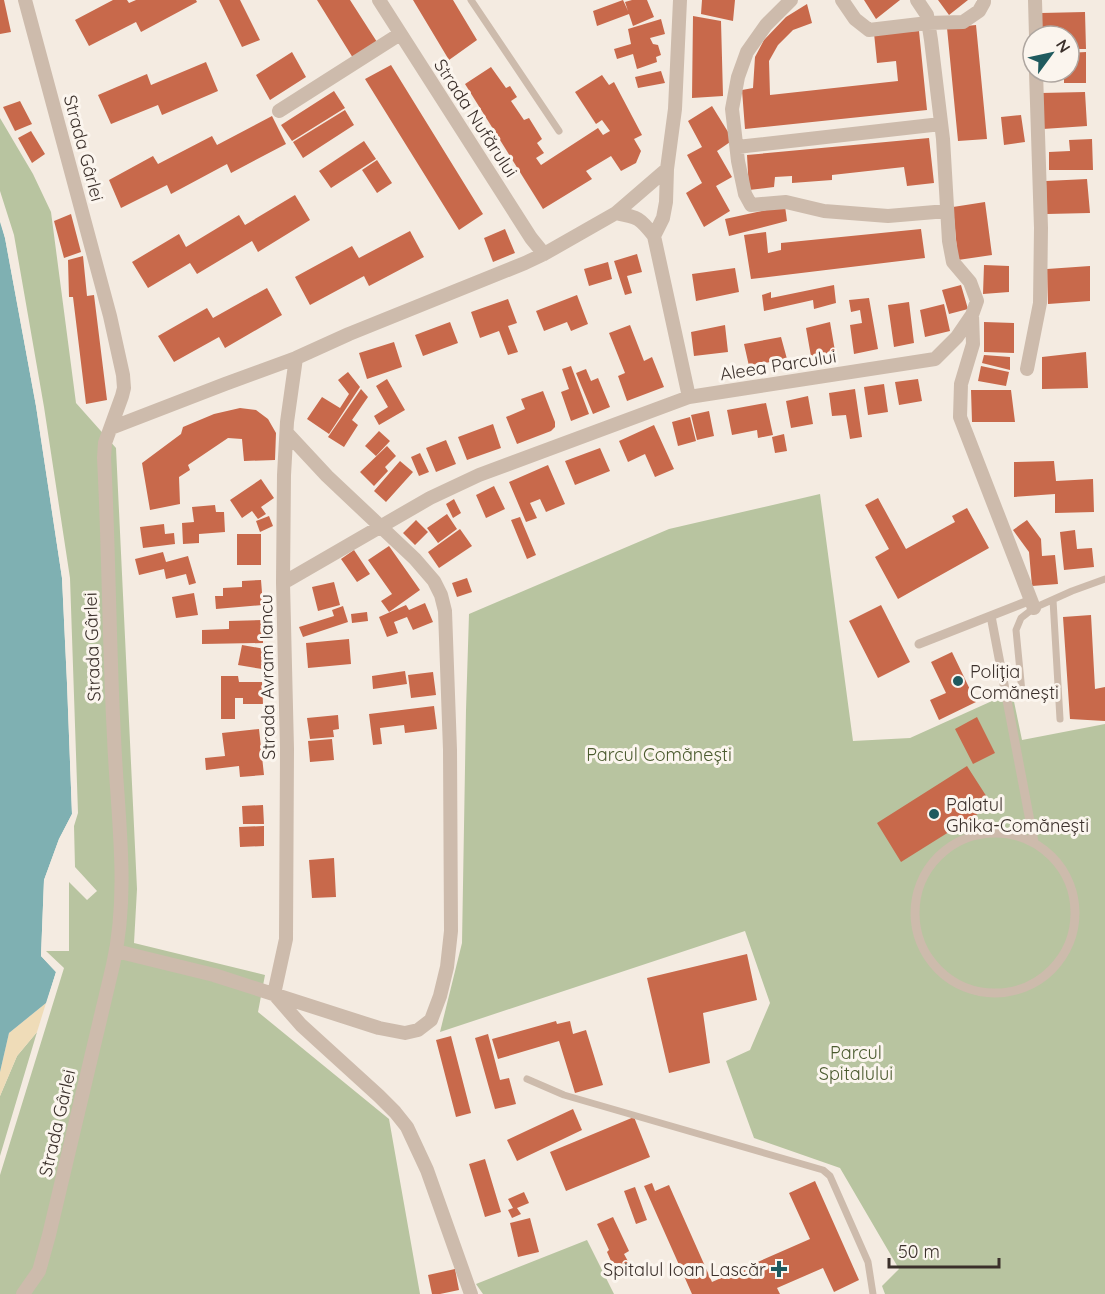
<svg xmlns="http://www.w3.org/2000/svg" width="1105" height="1294" viewBox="0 0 1105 1294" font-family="Quicksand,sans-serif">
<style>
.green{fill:#b8c4a0}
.sand{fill:#efdcb8}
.water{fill:#7fb0b2}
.pier{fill:#f4ebe1}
.building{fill:#c8694b}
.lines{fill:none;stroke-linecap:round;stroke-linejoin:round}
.service{stroke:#cdbbac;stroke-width:7}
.pedestrian{stroke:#cdbbac;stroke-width:9}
.minor{stroke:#cdbbac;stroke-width:14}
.poi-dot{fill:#1f5a5e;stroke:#fbf5ee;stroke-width:2}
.labels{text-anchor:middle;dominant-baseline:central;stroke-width:6;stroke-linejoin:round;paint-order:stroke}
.street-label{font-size:18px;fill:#3b302b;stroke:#fbf5ee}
.poi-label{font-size:18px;fill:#3b302b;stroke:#fbf5ee;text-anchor:start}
.park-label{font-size:18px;fill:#4a5a2e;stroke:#fbf5ee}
</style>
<rect width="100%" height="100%" fill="#f4ebe1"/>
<path class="green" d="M0,118L33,174L51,212L76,403L116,448L137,889L134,943L265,975L258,1012L389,1119L420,1294H0V1175L64,968L46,951H69V882L87,900L97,891L75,867L74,826L78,813L70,578L44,407L14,235L0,191Z
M820,494L853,741L910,738L1012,692L1022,740L1105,724V1294H885L882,1286L899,1269L840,1168L754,1138L726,1061L750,1050L770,1003L745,931L440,1032L462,943L466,710L469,614L669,529Z
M37,1032L0,1156V1096L17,1056Z
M587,1240L614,1294H483L476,1284Z"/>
<path class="sand" d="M46,1003L37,1032L17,1056L0,1096V1072L9,1033Z"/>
<path class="water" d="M0,222L5,238L36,406L62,578L67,683L72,814L59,839L44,880L41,956L56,972L46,1003L9,1033L0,1072Z"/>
<path class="pier" d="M0,219L3,221L8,238L39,406L65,577L70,683L75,814L62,840L47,881L44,955L59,972L49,1004L45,1008L56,972L41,956L44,880L59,839L72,814L67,683L62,578L36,406L5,238Z"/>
<path class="building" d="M0,0H4L11,32L0,34Z
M113,0H127L129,3L136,0H196L197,2L141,32L136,22L89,46L75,20Z
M219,0H240L260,40L242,47Z
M317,0H350L377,42L353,58Z
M413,0H453L477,40L449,60Z
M623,0L628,11L625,2L632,0H647L654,17L633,26L629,14L597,26L593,11Z
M702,0H735L733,21L701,14Z
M864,0H900L876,19Z
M938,0H968L949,15Z
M807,4L812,23L793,30L778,45L769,61L770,95L898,81L896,61L877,63L874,33L919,31L927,110L745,129L742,90L753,88L755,57L764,40L786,17Z
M1085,12L1086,49H1069V36H1041V13Z
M693,16L721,21L723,96L692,98Z
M661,19L665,34L650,38L653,44L658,45L661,55L656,57L657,62L637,69L633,54L617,59L614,49L631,44L628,29Z
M976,25L987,139L958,141L947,28Z
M292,52L306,77L270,100L256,75Z
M1086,52V83H1064V72H1069V53Z
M206,62L218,91L162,115L158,105L111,124L98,95L147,74L151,85Z
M391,65L483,214L459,230L365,79Z
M491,67L506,88L510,86L517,97L511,101L524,120L529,118L542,139L537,143L544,153L536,158L541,165L598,128L603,135L610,131L602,120L596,124L575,92L602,75L609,85L614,82L642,135L634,139L641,151L636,163L621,171L611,156L586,171L592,179L543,209L465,84Z
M661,71L665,83L638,88L635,77Z
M334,91L345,108L292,141L281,125Z
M1085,92L1087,126L1043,129L1041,93Z
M20,101L32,124L15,131L3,107Z
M712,106L733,140L717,151L732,177L716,186L730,211L704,227L686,193L702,183L687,155L702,147L688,121Z
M345,110L354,125L303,158L293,142Z
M1021,115L1025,142L1004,145L1001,117Z
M272,116L286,144L231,173L227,164L171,194L167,185L121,208L109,180L153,156L158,164L212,136L217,145Z
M31,131L45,154L32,163L18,138Z
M929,138L934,183L907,186L904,167L832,175V180L792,183V176L775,177L774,187L749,190L747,155Z
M1092,139L1093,170H1049V152L1070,151L1069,140Z
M364,141L376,159L331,188L319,171Z
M377,160L392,183L377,193L362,170Z
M1087,179L1090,213L1047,214L1046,181Z
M295,195L310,220L258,252L252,241L197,274L190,263L148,288L132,262L179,234L186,247L239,215L245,225Z
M985,202L992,255L958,260L953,207Z
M785,206L787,221L729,236L725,219Z
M71,214L81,252L64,258L54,221Z
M505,229L515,253L493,262L484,238Z
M921,229L925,258L751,279L744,235L766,232L768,253L781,250V243Z
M410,231L424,257L369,286L364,276L310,305L295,277L352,246L359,258Z
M637,254L642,272L627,276L632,293L625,295L614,261Z
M83,256L87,296L94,295L107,400L86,404L73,297H69L68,260Z
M608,262L612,279L589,286L584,269Z
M984,265L1009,266V292L983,294Z
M1090,266V301L1048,304L1047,269Z
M735,268L739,292L696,301L692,274Z
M834,285L836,303L814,309L813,300L764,311L762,295L771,292V298Z
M961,285L968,309L949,314L942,290Z
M267,288L282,315L225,348L219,337L174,362L158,336L207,308L213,318Z
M577,295L588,324L571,331L567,322L544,331L536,311Z
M869,298L878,349L854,354L850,325L862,323L860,310L851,312L849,300Z
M508,299L517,323L508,326L518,352L508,355L499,331L480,338L471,312Z
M909,302L914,343L894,347L888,305Z
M944,304L950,331L925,337L920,310Z
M450,322L458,343L423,356L415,335Z
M830,322L836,357L812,362L806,328Z
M984,322L1014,323V353L984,352Z
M630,325L644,361L652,357L664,387L627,401L618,376L625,373L609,333Z
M725,325L728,352L694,356L691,332Z
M781,337L787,359L749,366L744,344Z
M394,342L402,367L367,379L359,353Z
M1086,352L1088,388L1042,389V357Z
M984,355L1010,357V370L982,363Z
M571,366L589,414L571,421L561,392L569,389L562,369Z
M981,366L1009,372L1006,386L978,381Z
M586,369L591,381L598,378L610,407L593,414L576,373Z
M348,372L360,387L329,434L307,419L322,397L340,408L349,394L338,380Z
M387,379L405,410L379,425L374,416L388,407L376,386Z
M918,379L922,401L899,405L895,382Z
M884,384L888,412L868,415L864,387Z
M361,389L368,397L352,420L358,425L344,447L328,437Z
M855,389L862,437L850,439L846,415L832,416L829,393Z
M971,390H1011L1015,422H972Z
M543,391L555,422V427L551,431L517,444L506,417L525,409L521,399Z
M808,396L813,424L791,428L786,401Z
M766,403L773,435L758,438L757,430L732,435L727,410Z
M240,408L256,410L268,419L276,433L275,460L244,461L242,439L228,438L188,465L190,470L179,477L180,504L150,510L142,463L181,434L183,427L214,414Z
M709,411L714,436L697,440L691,415Z
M690,417L696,441L678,446L672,422Z
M493,424L501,448L467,460L458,437Z
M654,425L674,469L655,477L645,454L628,462L619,441Z
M379,431L390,441L376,456L365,446Z
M784,434L787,451L775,453L772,437Z
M446,440L456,464L436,472L426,448Z
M387,446L396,456L385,467L388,471L374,486L360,472Z
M600,448L610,471L575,485L565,461Z
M420,453L429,472L419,476L411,457Z
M400,461L413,472L386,502L374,491Z
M1054,461L1056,481L1093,479L1094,512L1055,513V494L1014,497V462Z
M548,465L565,504L546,512L540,499L530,503L537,518L526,522L509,482Z
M261,479L274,498L261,507L266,514L258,519L252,511L242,518L230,500Z
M494,486L505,509L486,518L476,495Z
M878,498L906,549L955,522L952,516L967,508L989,548L898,599L875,557L889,549L865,505Z
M454,499L461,513L453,518L446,504Z
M215,505L216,512H224L225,532L199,534V543L183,544L182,523L194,522L192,507Z
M447,514L457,529L438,543L427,528Z
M269,516L273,526L260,532L256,521Z
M520,517L536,555L527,559L511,520Z
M416,520L428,532L415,545L403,533Z
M1027,520L1041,539L1042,556L1055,555L1058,584L1032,586L1029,552L1013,530Z
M164,524L165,534L174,533L175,544L143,548L140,527Z
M460,529L472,546L439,568L428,552Z
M1075,530L1077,549L1092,548L1094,567L1064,570L1060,532Z
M237,534H261V565H237Z
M389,546L420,590L389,612L381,601L392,594L368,560Z
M354,550L370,574L357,582L341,559Z
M163,552L166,562L188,556L196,583L189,585L186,574L166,579L164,569L139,575L135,559Z
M467,578L472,592L457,597L452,583Z
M261,580L263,605L216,609L215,596H223V588L242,587V581Z
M334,582L340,605L318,611L312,587Z
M194,593L198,615L176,618L172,597Z
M425,603L433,622L413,630L407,617L394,622L398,633L387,637L379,617L406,605L409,610Z
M881,605L910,662L878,678L849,621Z
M343,606L348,622L303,637L299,627L334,616L332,610Z
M367,612L368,621L352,623L351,614Z
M1091,615L1095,689L1105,687V721L1070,719L1063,617Z
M263,620V643L202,644V630L229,629V621Z
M349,639L351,664L308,668L306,643Z
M242,645L265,649L262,669L238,665Z
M952,652L976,702L939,720L930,700L946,693L931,662Z
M405,671L407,684L373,689L372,676Z
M433,672L436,695L411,698L408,675Z
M221,676H238L239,682H262L263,704H243V698H235V719H221Z
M434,706L437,729L405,733L404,725L380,728L382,744L373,745L369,714Z
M338,715L339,729L333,730L334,737L310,739L307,718Z
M977,717L995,753L973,764L955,729Z
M259,729L264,775L240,777L239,766L206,770L205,758L225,756L222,733Z
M332,739L334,760L310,762L308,741Z
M967,766L992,805L901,862L877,823Z
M263,805L264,824H243L242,806Z
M264,826V846L240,847L239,827Z
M334,858L336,897L312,898L309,860Z
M747,954L757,1000L703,1013L710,1063L669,1073L647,978Z
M556,1021L557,1024L570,1021L573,1034L586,1030L603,1085L575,1093L559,1041L498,1059L492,1039Z
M488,1034L500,1080L509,1078L516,1104L495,1109L475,1038Z
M451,1036L471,1113L456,1117L436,1040Z
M573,1109L582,1130L517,1161L507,1140Z
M634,1117L650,1157L566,1191L550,1152Z
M485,1159L501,1212L485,1217L469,1164Z
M815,1181L859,1280L834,1292L823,1268L777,1288L780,1294H692L644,1186L652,1183L655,1191L669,1185L712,1282L810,1239L789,1193Z
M635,1187L647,1220L636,1224L624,1191Z
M524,1192L529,1203L517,1208L521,1214L512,1218L508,1210L513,1208L508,1199Z
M613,1217L629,1251L624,1254L630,1265L616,1272L607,1252L609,1250L597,1224Z
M530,1218L539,1252L518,1257L510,1223Z
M455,1269L459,1290L440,1294H432L428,1275Z"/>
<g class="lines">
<path class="service" d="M471,0L559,131
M1053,600L1060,719
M1022,692L1016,630L1021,618L1034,608L1072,591L1105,579
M527,1079L564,1095L823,1170L830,1176L868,1262L873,1294"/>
<path class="pedestrian" d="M991,616L1034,842
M919,644L1031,600
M915 913a80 80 0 1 1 160 0a80 80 0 1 1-160 0Z"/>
<path class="minor" d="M379,0L531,238L544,254
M791,0L766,25L747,52L738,77L732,109L738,161L745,194L751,205L786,202L824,211L888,216L947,211
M842,0L855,19L869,30L928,23L963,22L979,11L984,2V0
M1035,0L1036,36
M279,111L400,34
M737,147L941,124
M616,213C638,217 640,218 654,236L689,397
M654,236L663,218L666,202L667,169L675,109L680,0
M972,315L973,344L961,384L960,417L1034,608
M296,358L287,422L284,475L283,583L287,749L286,939L274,994L301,1025L379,1096L395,1112L407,1127L427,1170L471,1294
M1027,369L1040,303L1041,228L1036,72
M111,428L225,384L296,358L349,334L525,263L544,254L616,213L667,169
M283,583L430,498L479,475L689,397L935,359L957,337L972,315L977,301L970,282L953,262L949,241L943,139L931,40L927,15L917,0
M116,951L214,975L379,1028L405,1033L418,1030L431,1020L440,996L447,967L451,931L450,750L445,611L441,595L434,581L415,559L327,476L287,433
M23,1294L39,1271L49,1235L113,965C130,891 117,813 114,737C109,644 109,551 104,458L105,443L122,396L124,388L123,375L110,316L25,0"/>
</g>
<g class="poi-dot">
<circle cx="958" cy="681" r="6"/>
<circle cx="934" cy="814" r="6"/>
<path d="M776 1260h6v6h6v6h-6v6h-6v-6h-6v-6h6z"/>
</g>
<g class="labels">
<g class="street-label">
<text transform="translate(476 118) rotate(57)">Strada Nufărului</text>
<text transform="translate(84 148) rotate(75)">Strada Gârlei</text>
<text transform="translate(778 365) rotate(-9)">Aleea Parcului</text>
<text transform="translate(92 647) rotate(-92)">Strada Gârlei</text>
<text transform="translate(267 677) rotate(-91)">Strada Avram Iancu</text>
<text transform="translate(57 1123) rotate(-77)">Strada Gârlei</text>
</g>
<g class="poi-label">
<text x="970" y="671">Poliția<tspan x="970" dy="21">Comănești</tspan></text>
<text x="946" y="804">Palatul<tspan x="946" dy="21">Ghika-Comănești</tspan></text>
<text x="766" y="1269" text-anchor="end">Spitalul Ioan Lascăr</text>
</g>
<g class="park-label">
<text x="659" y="754">Parcul Comănești</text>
<text x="856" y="1052">Parcul<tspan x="856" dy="21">Spitalului</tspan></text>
</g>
</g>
<g transform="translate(1051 54) rotate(57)"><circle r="28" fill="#fbf5ee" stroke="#aea6a0" stroke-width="1.5"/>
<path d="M0-4.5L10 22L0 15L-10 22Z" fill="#1f5a5e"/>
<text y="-9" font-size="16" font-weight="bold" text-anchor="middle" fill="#3b302b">N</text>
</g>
<path d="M889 1258v9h110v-9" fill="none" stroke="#3b302b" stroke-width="3"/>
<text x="898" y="1258" font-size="18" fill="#3b302b" stroke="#fbf5ee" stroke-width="4.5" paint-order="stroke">50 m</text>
</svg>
